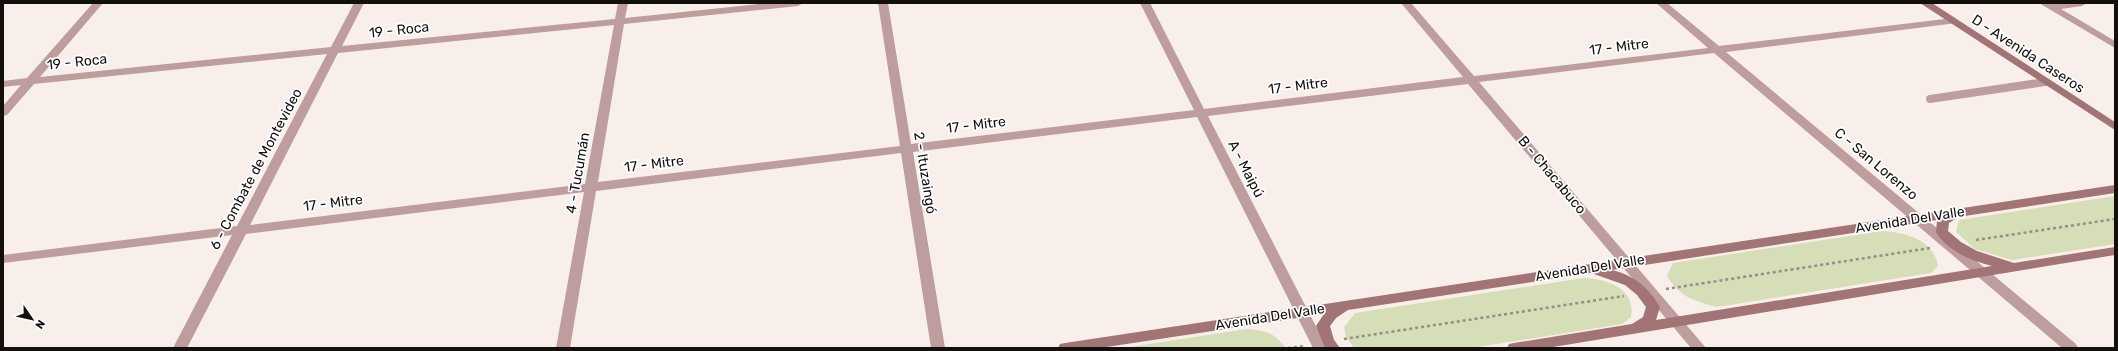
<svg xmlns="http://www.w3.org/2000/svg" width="2118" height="351" viewBox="0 0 2118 351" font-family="Rubik,sans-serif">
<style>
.green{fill:#d5deb7}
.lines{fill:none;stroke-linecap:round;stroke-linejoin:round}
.path{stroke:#948d8a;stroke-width:2.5;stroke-dasharray:3 3;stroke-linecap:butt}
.lane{stroke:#bd9d9d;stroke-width:8}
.street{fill:#bd9d9d;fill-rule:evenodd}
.secondary{fill:#a27475;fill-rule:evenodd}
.labels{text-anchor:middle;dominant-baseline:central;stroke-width:3.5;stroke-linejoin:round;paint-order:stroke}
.street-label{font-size:14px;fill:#120f0d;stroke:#fff}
</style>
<rect width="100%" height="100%" fill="#f8efea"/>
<path class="green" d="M2115,196V244L2012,260L1975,249L1956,232L1959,220Z
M1882,231C1905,232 1934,240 1938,266L1931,273L1717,307C1694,301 1680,297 1667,276L1673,263Z
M1584,278C1607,279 1636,288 1631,317L1622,324L1472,348H1354L1346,337L1344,327L1355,313Z
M1247,329C1267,331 1273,332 1286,348H1123Z"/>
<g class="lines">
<path class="path" d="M1976,240L2115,219
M1666,289L1930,248
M1344,339L1624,296
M1288,348L1304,346"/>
<path class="lane" d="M1930,99L2045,82"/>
<path class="street" d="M93,3H103L40,77L331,47L354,3H364L342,46L615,19L618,3H628L625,18L769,3H803L798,6L624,24L598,182L900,146L878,3H888L911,144L1194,110L1140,3H1150L1204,109L1463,77L1401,3H1411L1474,76L1708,48L1656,3H1667L1719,46L1953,18L1958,21L1957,23L1726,52L2076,344L2078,348H2062L1714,53L1479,82L1706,348H1691L1468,84L1208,116L1327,348H1313L1197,117L913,152L945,348H931L901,153L596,191L570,348H556L584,192L246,234L187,348H173L232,235L3,263V255L237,226L327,54L34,84L7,115L3,116V106L21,85L3,87V81L27,78ZM614,25L585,184L250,225L338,53Z
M2039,3H2087L2082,6L2061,9L2115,41V48Z"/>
<path class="secondary" d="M1920,3H1932L2115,122V130Z
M2115,185V193L1958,217L1949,223L1948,231L1961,242L1977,251L2014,263L2115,247V255L1547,348H1507L1509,344L1514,343L1632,324L1643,317L1646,307L1637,295L1625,285L1591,273L1348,310L1336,318L1330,326L1334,340L1340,348H1325L1316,326L1324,314L1100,348H1058L1060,344L1065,343ZM1937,220L1936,232C1947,251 1972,261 1992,266L1656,320L1660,307C1649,288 1634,275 1612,270Z"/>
</g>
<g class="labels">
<g class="street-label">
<text transform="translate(399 30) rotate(-6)">19 - Roca</text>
<text transform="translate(1619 47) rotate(-7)">17 - Mitre</text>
<text transform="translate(2028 54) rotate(33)">D - Avenida Caseros</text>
<text transform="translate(77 62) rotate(-6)">19 - Roca</text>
<text transform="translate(1298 86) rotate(-7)">17 - Mitre</text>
<text transform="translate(976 125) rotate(-7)">17 - Mitre</text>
<text transform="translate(654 164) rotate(-7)">17 - Mitre</text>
<text transform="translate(1876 164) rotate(40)">C - San Lorenzo</text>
<text transform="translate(256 169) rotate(-62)">6 - Combate de Montevideo</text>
<text transform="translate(1246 169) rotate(63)">A - Maipú</text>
<text transform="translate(578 173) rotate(-80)">4 - Tucumán</text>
<text transform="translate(925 173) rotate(81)">2 - Ituzaingó</text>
<text transform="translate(1552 175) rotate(50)">B - Chacabuco</text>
<text transform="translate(333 203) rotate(-7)">17 - Mitre</text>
<text transform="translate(1910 220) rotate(-9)">Avenida Del Valle</text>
<text transform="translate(1590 268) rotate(-9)">Avenida Del Valle</text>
<text transform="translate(1270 317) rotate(-9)">Avenida Del Valle</text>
</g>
</g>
<rect width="2118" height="351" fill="none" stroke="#120f0d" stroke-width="8"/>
<g transform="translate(32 319) rotate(124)" stroke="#ffffff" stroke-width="3" paint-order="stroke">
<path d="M0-3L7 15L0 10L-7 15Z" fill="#120f0d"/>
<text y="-6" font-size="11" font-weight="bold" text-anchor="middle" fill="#120f0d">N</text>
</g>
</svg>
